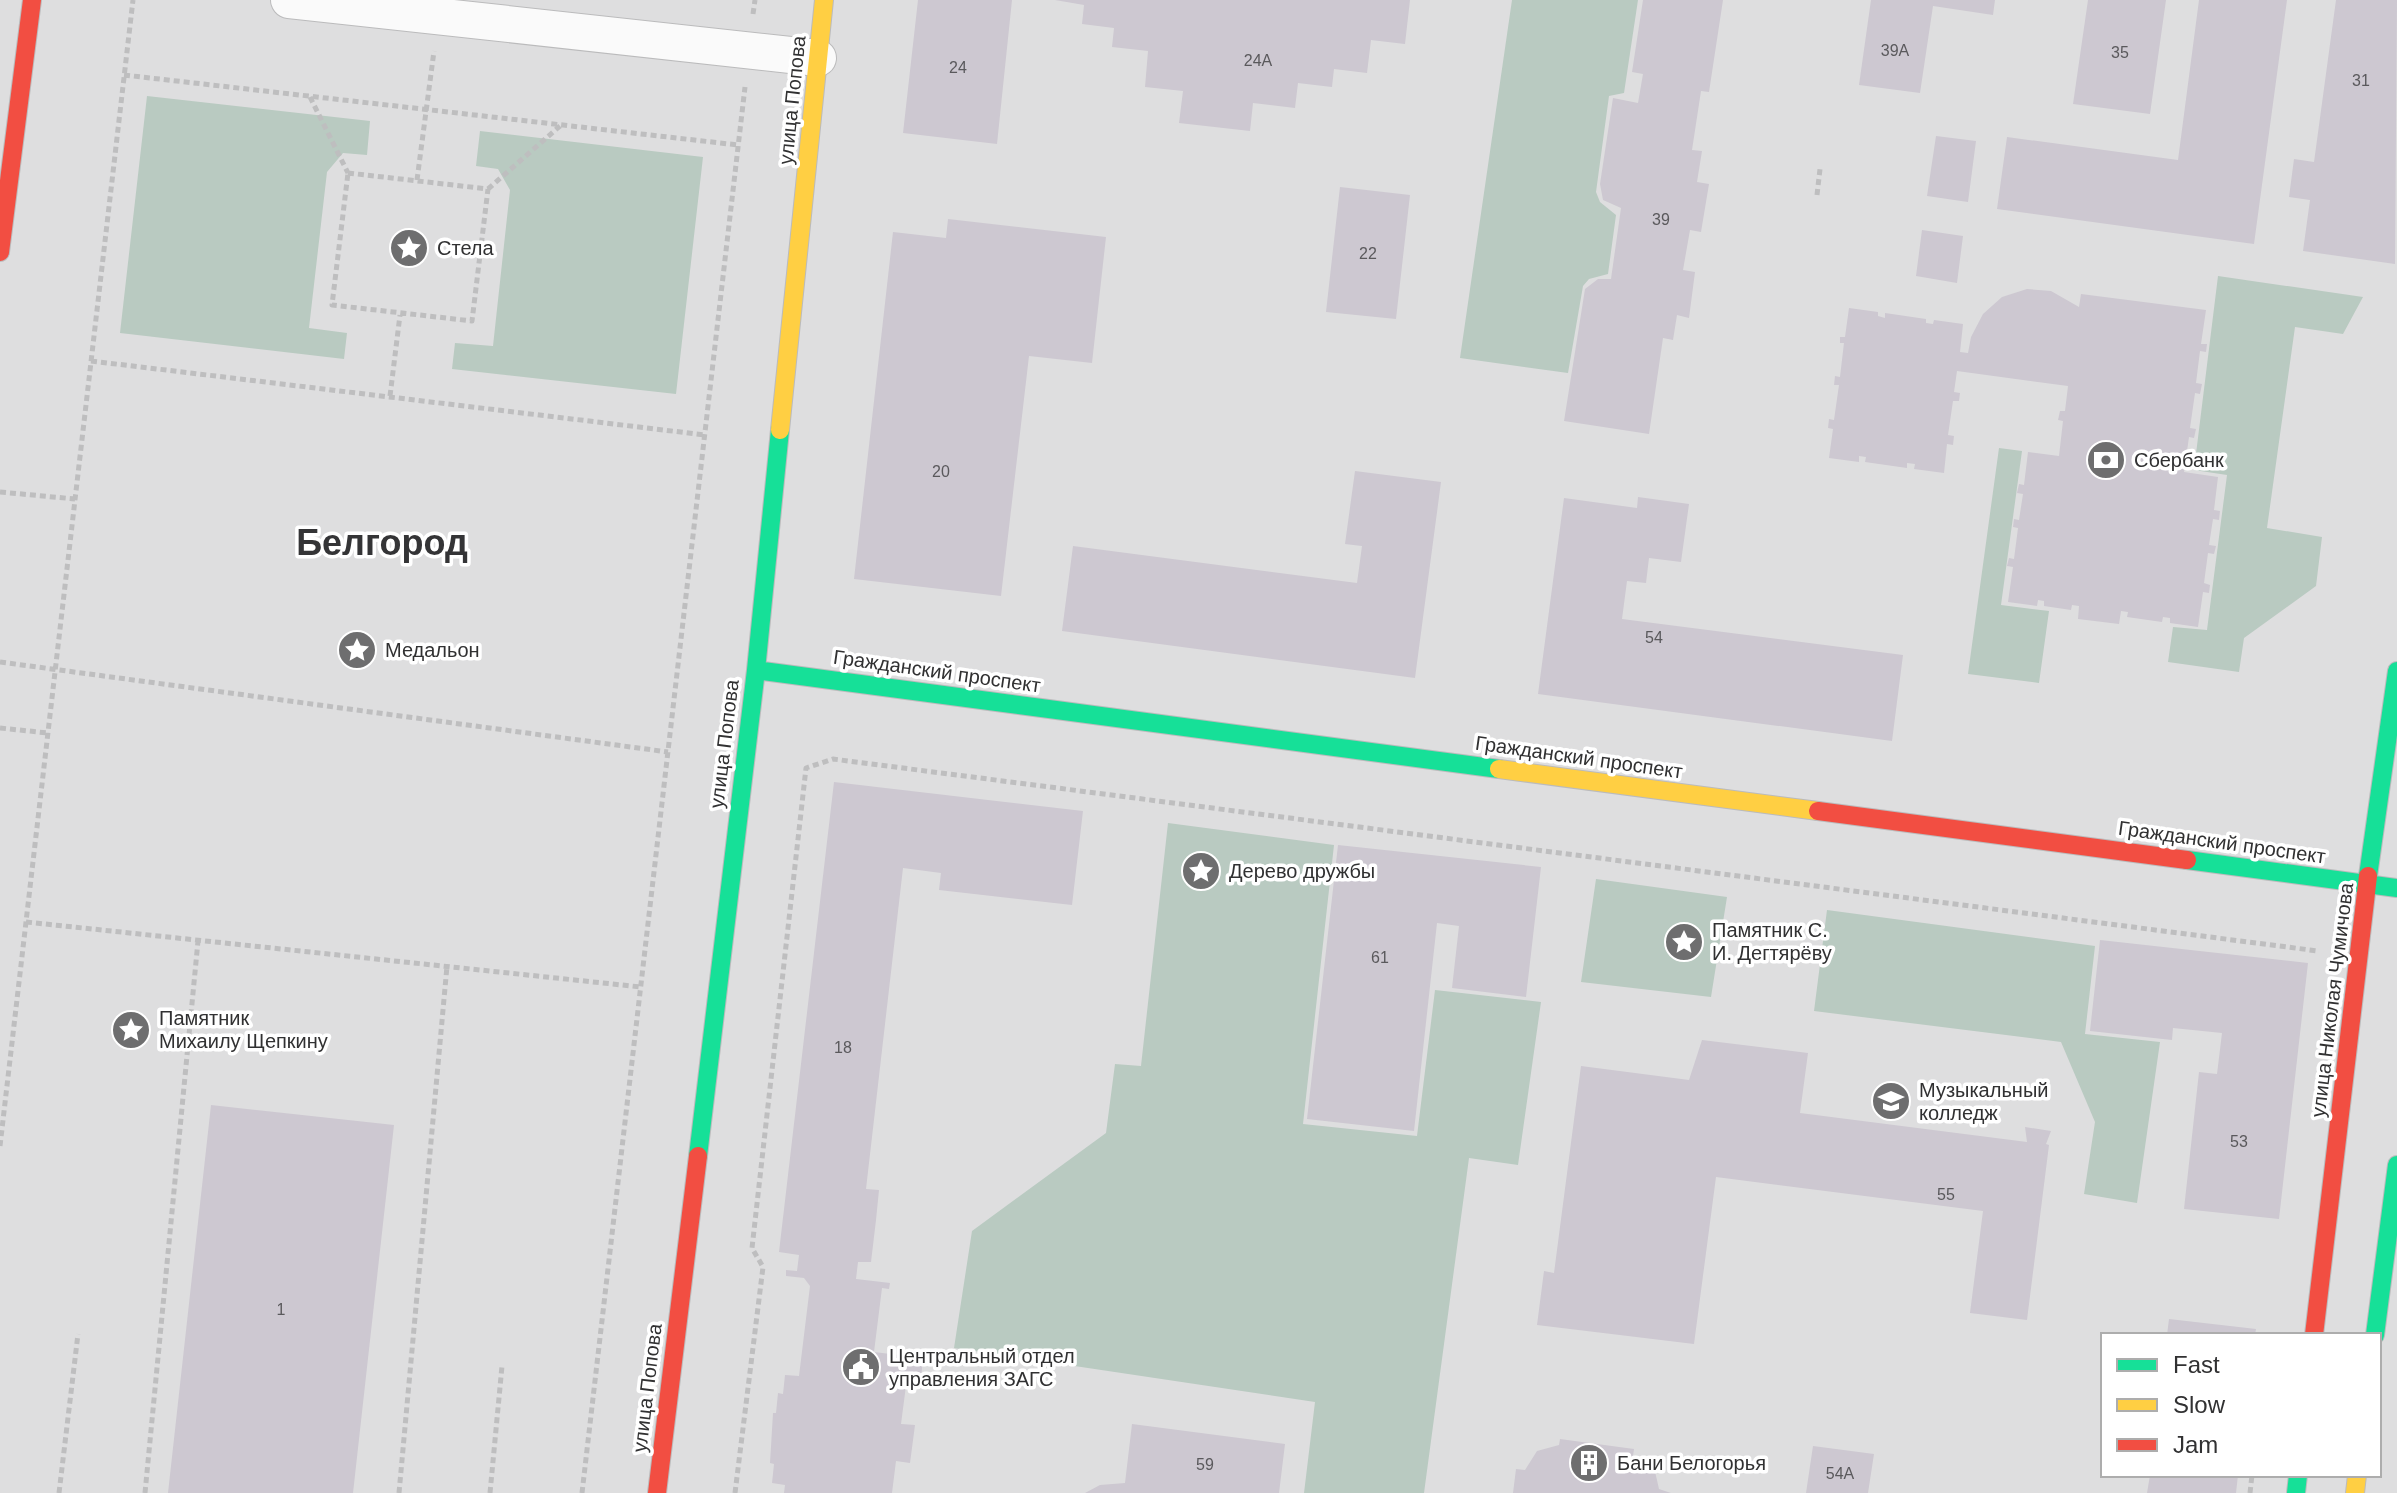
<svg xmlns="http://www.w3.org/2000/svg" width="2397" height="1493" viewBox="0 0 2397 1493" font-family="Helvetica,sans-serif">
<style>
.green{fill:#b9cac1}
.building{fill:#cdc8d1}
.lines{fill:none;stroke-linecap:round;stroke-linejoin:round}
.street-casing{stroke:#bbbbbc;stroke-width:38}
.fast-casing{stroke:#bbbbbc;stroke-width:20}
.slow-casing{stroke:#bbbbbc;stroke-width:20}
.jam-casing{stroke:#bbbbbc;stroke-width:20}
.path{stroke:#bebebf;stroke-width:5;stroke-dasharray:6 4;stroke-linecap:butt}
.street{stroke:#fafafa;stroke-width:36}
.fast{stroke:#16e098;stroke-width:18}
.slow{stroke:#ffcf43;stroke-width:18}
.jam{stroke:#f24e42;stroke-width:18}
.labels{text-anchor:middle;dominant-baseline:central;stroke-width:7;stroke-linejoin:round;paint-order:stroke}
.number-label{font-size:16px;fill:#5a595c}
.street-label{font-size:20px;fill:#313132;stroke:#fff}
.poi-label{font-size:20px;fill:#313132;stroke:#fff;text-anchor:start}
.town-label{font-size:36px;font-weight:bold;fill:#343436;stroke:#fff}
</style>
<rect width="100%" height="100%" fill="#dededf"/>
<path class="green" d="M1512,0H1638L1624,93L1609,96L1596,192L1600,202L1616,215L1608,274L1589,279L1583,286L1568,373L1460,358Z
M147,96L370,121L367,155L343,153L327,172L309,328L347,333L344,359L120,333Z
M480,131L703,157L676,394L452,369L455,343L493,346L510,190L498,169L476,166Z
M2218,276L2363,297L2343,334L2295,327L2267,528L2322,537L2316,586L2244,638L2239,672L2168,662L2173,627L2207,630L2227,475L2194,470Z
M1999,448L2022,451L2001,605L2049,611L2039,683L1968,674Z
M1168,823L1334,845L1303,1124L1417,1136L1435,990L1541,1002L1518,1165L1469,1158L1424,1493H1304L1315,1402L954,1348L972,1231L1106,1133L1115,1064L1141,1066Z
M1596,879L1727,897L1711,997L1581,982Z
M1827,910L2095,946L2085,1034L2160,1042L2137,1203L2084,1194L2095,1122L2061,1042L1814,1011Z"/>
<path class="building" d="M918,0H1012L997,144L903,133Z
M1055,0H1410L1405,44L1371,40L1367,73L1334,69L1332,87L1298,83L1295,108L1253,103L1250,131L1179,123L1183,91L1145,87L1148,51L1112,47L1114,28L1082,24L1084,5Z
M1643,0H1723L1709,92L1701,91L1692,150L1702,151L1697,182L1709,184L1701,232L1690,230L1683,270L1695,272L1689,318L1677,315L1673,340L1663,338L1649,434L1564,421L1585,289L1598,279H1611L1621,208L1603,200L1600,184L1613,98L1638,103L1643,74L1632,72Z
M1871,0H1995L1993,15L1933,6L1920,93L1859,85Z
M2088,0H2166L2150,114L2073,104Z
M2199,0H2287L2254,244L1997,209L2007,137L2178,160Z
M2336,0H2397L2395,264L2303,251L2310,200L2289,197L2294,159L2314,162Z
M1936,136L1976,141L1968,202L1927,196Z
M1340,187L1410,195L1396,319L1326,312Z
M948,219L1106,237L1092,363L1029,356L1001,596L854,579L893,232L946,238Z
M1922,230L1963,236L1957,283L1916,276Z
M2027,289L2051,291L2079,307L2081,294L2206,310L2201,344H2207L2206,352L2200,351L2196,383L2202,384L2200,394L2195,393L2190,428L2196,429L2194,438L2189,437L2184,472L2218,477L2214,510L2220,511L2219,520L2213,519L2209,545L2216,546L2214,554L2208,553L2204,583L2210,585L2209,593L2203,592L2198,627L2170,623V618L2163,617L2162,622L2127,617L2128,612L2121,611L2119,624L2078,619L2079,606L2072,605L2071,610L2044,606V601L2038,600L2037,606L2008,602L2013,567L2007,566L2009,558L2014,559L2018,528L2013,527L2014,519L2019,520L2023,494L2017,493L2019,484L2024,485L2028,452L2059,456L2063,421L2058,420L2060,411H2065L2068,386L1957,371L1954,392L1960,393L1959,401H1953L1948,435L1954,436L1953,445L1947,444L1944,473L1914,469L1915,464L1907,463V468L1865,462L1866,457L1859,456V462L1829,458L1833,429L1828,428L1829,419L1834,420L1839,385H1834L1835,376L1840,377L1844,343H1840V337H1845L1849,308L1878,312V316L1885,318V313L1926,319V323L1933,324L1934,320L1963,324L1960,352L1968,353L1971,337L1983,314L2002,297Z
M1355,471L1441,482L1415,678L1062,631L1073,546L1357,583L1362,546L1345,544Z
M1638,497L1689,504L1681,562L1649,558L1646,583L1627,581L1622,619L1903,655L1892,741L1538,694L1564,498L1637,508Z
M834,782L1083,811L1072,905L939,890L941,873L903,868L866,1189L879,1190L876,1220L871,1262H858L856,1279L890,1283L889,1289L882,1288L874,1352L923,1358L921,1379L907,1378L901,1424L915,1425L910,1463L896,1461L892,1493H784L785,1485L772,1483L774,1464L770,1463L773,1413H776L778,1393L783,1394L785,1375L799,1376L810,1286L804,1278L786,1276V1270L797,1271L799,1255L779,1252Z
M1338,845L1541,867L1526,997L1452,988L1459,926L1437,923L1414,1131L1307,1119Z
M2100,940L2308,963L2279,1219L2184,1209L2199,1072L2217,1074L2222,1033L2173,1028L2172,1040L2090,1031Z
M1702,1040L1808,1053L1800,1113L2027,1142L2025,1127L2051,1131L2046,1144L2049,1145L2027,1320L1970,1313L1983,1211L1716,1177L1694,1344L1537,1325L1544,1271L1554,1273L1581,1066L1689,1080Z
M211,1105L394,1125L353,1493H168Z
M2169,1319L2256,1329L2255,1335H2167Z
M1132,1424L1285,1444L1279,1493H1085L1100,1485L1125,1483Z
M1560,1439L1634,1449L1633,1456L1654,1467L1659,1489L1671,1493H1513L1516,1469L1525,1470L1537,1451L1559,1445Z
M1813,1446L1874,1454L1868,1493H1806Z
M2150,1475H2238L2236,1493H2147Z"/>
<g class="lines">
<defs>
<path id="street" d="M289,0L818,58"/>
<path id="fast" d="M756,670L1499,769
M2187,860L2397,888
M2368,876L2397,671
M698,1156L756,670L780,430
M2375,1335L2397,1165
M2296,1493L2298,1475"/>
<path id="slow" d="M780,430L824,0
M1499,769L1818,811
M2355,1493L2357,1475"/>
<path id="jam" d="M0,252L32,0
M1818,811L2187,860
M2314,1335L2368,876
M657,1493L698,1156"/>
</defs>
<use href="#street" class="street-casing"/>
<use href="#fast" class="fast-casing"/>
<use href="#slow" class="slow-casing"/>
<use href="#jam" class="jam-casing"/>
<path class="path" d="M753,14L755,0
M124,75L738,145
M310,97L348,173
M348,173L488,189L472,321L332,305Z
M417,180L434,51
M488,189L560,126
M1817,195L1820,169
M91,361L705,435
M390,396L400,315
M0,492L75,499
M0,662L668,752
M0,728L48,733
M26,922L641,987
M0,1146L133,0
M59,1493L78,1334
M145,1493L198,941
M399,1493L447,966
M490,1493L502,1366
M582,1493L745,87
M735,1493L763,1267L752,1248L806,768L833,759L2318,951
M2250,1493L2252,1475"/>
<use href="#street" class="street"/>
<use href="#fast" class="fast"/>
<use href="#slow" class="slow"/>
<use href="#jam" class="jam"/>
</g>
<defs>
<symbol id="sight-disc" viewBox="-11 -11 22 22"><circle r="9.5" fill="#6e6e6f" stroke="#fff"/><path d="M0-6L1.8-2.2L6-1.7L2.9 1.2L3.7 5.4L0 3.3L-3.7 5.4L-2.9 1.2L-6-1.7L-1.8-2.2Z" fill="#fff"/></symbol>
<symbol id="bank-disc" viewBox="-11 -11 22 22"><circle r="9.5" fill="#6e6e6f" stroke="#fff"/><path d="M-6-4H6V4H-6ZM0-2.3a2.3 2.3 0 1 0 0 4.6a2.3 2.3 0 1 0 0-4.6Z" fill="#fff"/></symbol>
<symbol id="university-disc" viewBox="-11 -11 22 22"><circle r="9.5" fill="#6e6e6f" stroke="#fff"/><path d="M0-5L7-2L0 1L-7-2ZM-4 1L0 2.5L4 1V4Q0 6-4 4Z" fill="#fff"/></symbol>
<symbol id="civic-disc" viewBox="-11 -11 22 22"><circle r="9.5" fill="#6e6e6f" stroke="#fff"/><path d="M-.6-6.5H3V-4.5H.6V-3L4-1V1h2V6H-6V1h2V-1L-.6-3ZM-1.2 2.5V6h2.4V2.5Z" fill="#fff"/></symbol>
<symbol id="building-disc" viewBox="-11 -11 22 22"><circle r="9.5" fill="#6e6e6f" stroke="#fff"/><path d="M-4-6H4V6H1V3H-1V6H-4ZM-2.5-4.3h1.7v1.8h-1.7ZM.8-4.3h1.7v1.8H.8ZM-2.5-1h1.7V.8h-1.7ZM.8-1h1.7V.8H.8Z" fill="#fff"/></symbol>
</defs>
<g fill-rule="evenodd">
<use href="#sight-disc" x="387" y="226" width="44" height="44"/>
<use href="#bank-disc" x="2084" y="438" width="44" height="44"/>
<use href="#sight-disc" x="335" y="628" width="44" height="44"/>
<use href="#sight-disc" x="1179" y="849" width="44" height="44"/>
<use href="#sight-disc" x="1662" y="920" width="44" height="44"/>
<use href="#sight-disc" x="109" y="1008" width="44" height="44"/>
<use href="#university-disc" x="1869" y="1079" width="44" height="44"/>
<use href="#civic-disc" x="839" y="1345" width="44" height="44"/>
<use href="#building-disc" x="1567" y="1441" width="44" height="44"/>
</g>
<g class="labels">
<g class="number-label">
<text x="1895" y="50">39А</text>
<text x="2120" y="52">35</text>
<text x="1258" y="60">24А</text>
<text x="958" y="67">24</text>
<text x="2361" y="80">31</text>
<text x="1661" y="219">39</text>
<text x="1368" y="253">22</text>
<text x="941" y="471">20</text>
<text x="1654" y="637">54</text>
<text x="1380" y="957">61</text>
<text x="843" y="1047">18</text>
<text x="2239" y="1141">53</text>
<text x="1946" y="1194">55</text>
<text x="281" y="1309">1</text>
<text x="1205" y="1464">59</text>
<text x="1840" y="1473">54А</text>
</g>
<g class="street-label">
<text transform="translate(792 100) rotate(-84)">улица Попова</text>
<text transform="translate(937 671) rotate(8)">Гражданский проспект</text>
<text transform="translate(724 744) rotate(-83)">улица Попова</text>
<text transform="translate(1579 757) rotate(8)">Гражданский проспект</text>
<text transform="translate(2222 842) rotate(8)">Гражданский проспект</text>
<text transform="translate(2332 1000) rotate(-83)">улица Николая Чумичова</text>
<text transform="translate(647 1388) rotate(-83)">улица Попова</text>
</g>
<g class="poi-label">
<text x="437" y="248">Стела</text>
<text x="2134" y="460">Сбербанк</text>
<text x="385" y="650">Медальон</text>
<text x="1229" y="871">Дерево дружбы</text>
<text x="1712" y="930">Памятник С.<tspan x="1712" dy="23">И. Дегтярёву</tspan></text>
<text x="159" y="1018">Памятник<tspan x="159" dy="23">Михаилу Щепкину</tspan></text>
<text x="1919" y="1090">Музыкальный<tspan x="1919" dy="23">колледж</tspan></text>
<text x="889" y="1356">Центральный отдел<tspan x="889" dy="23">управления ЗАГС</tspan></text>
<text x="1617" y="1463">Бани Белогорья</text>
</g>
<g class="town-label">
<text x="382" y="542">Белгород</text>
</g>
</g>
<rect x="2101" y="1333" width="280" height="144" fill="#ffffff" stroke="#adadad" stroke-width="2"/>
<rect x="2117" y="1359" width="40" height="12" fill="#16e098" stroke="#adadad" stroke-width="2"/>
<text x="2173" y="1373" font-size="24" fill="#313132">Fast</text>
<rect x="2117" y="1399" width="40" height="12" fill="#ffcf43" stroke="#adadad" stroke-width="2"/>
<text x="2173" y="1413" font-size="24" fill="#313132">Slow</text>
<rect x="2117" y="1439" width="40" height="12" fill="#f24e42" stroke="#adadad" stroke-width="2"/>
<text x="2173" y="1453" font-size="24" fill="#313132">Jam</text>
</svg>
